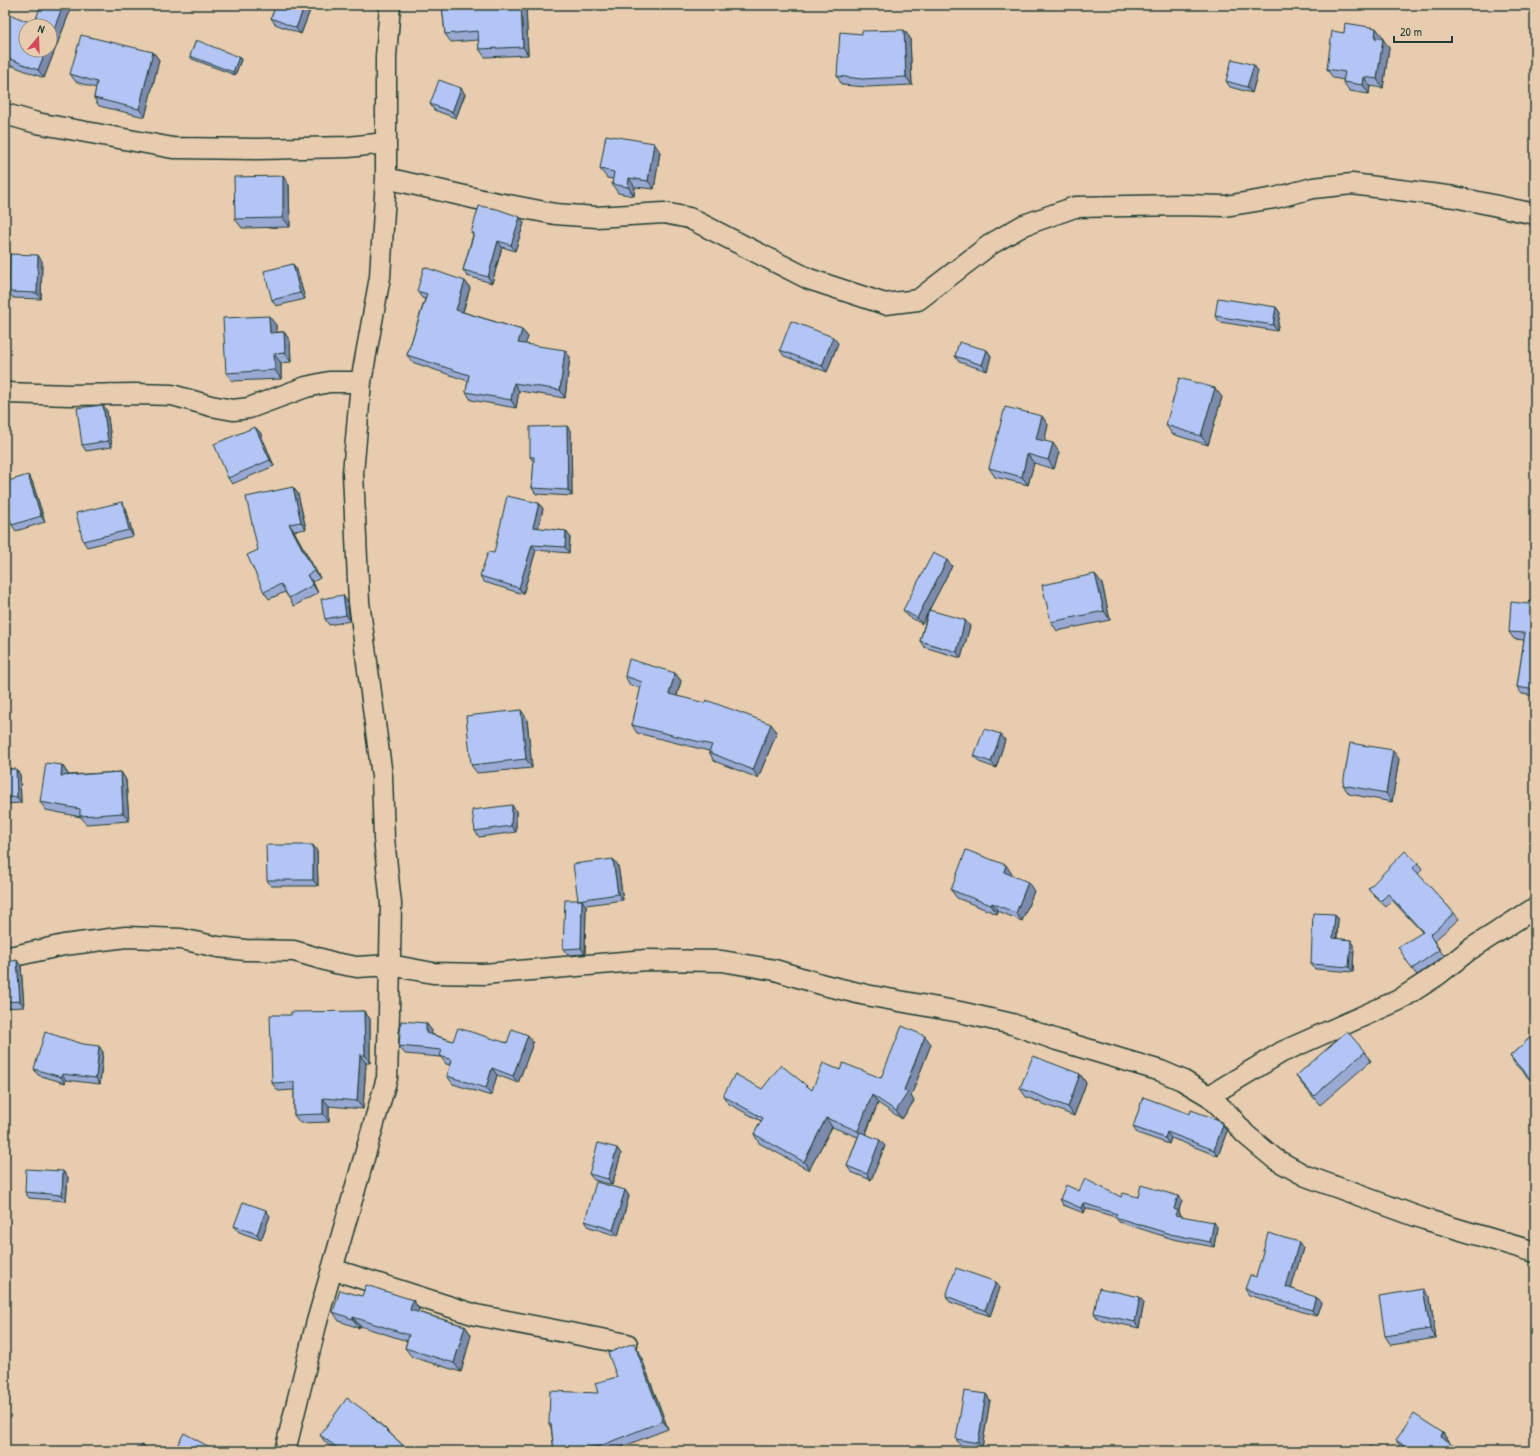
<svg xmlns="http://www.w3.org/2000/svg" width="1540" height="1456" viewBox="0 0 1540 1456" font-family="'Patrick Hand',sans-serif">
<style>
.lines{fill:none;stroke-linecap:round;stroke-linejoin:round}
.minor-casing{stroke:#1f3d34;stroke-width:23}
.minor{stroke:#e7ccaf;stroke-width:20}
.wall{fill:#9aa9d3;stroke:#1f3d34}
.shaded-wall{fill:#7d8aac;stroke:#1f3d34}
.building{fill:#b3c5f5;stroke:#1f3d34}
</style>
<rect width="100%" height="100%" fill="#e7ccaf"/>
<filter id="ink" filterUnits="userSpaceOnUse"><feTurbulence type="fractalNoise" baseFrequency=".025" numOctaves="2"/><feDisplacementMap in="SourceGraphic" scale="8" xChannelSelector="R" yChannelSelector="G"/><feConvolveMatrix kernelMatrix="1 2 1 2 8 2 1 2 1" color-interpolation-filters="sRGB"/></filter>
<g filter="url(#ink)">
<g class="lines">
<defs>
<path id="minor" d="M5,114L37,123L173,148L258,149L348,147L386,143
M386,178L482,200L555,214L596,217L664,213L689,218L809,279L885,304L918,300L991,244L1024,225L1075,207L1182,205L1225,206L1275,198L1313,188L1352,184L1455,197L1535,214
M5,393L70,395L135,394L172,395L211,406L233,410L249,408L306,387L329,382H361
M5,958L64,945L126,937L181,939L218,947L246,950L294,951L335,963L357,967L390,965L433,973L484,974L646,960L722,961L775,970L824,985L866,995L960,1012L1012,1024L1057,1040L1161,1071L1182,1080L1209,1096L1229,1115L1245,1134L1275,1159L1306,1176L1424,1219L1535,1252
M1209,1096L1282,1052L1399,1000L1439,974L1469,950L1535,908
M332,1269L476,1315L627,1344
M285,1451L316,1325L387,1078L389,1013L391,904L384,839L382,776L359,602L353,473L361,382L380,277L386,178V57L390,5"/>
</defs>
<use href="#minor" class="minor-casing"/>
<use href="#minor" class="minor"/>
</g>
<path class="wall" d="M276,5H312L301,34L275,24L271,18Z
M442,5H526L528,55L485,57L479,49V40L451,42L445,34Z
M67,8L70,11L44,78L5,63V26L34,24Z
M904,30L910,38L912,85L867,87L842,85L837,76Z
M1344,33L1383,37L1382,39L1389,48L1383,88L1370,86L1369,94L1350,91L1343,82L1344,80L1333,78L1327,69Z
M153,52L159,60L145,117L99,106L94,98L96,88L76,82L70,74Z
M190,56L239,57L241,60L235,75L192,59Z
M1258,71L1252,93L1230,87L1226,81Z
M465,94L456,118L434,110L430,104Z
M660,152L654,189L635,187L634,196L618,193L612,184L613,179L607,178L600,169Z
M289,185L290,227L242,228L235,219Z
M524,223L515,251L502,247L492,283L467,276L463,270L473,235L471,233Z
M42,261L41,299L13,298L9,292Z
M293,264L297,270L305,299L276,306L272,300Z
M465,281L470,288L463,312L522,330L528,337L525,344L570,357L565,398L519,391L516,408L471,400L466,392L468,381L412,362L407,355L425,299L422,298L417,291Z
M1276,307L1280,313L1277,331L1220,322L1215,316Z
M276,325V332H284L290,341L291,362L281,363V379L232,381L226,373Z
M838,343L827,372L784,356L780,350Z
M987,350L991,356L987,371L959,362L955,356Z
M1222,397L1208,445L1172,434L1166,425Z
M107,411L112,447L86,451L82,445Z
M1042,416L1048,425L1044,441L1059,452L1054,469L1034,463L1028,485L995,477L989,468Z
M567,426L571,432L572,496L536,494L532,488L534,462L530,457Z
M255,427L260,432L274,466L232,484L228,478Z
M32,481L45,522L16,531L12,525Z
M293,487L298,494L306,529L294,531L320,578L313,582L318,593L294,606L285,592L269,599L264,592L258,550Z
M539,503L543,509L538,528L566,531L570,537L569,553L536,550L523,594L484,582L480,576L494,553Z
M126,508L133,536L87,547L83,541Z
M952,566L929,610L970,626L961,658L924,647L920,641L928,611L922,624L908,616L903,610Z
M1102,583L1110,620L1057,631L1051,622Z
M347,601L350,621L329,625L325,619Z
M1535,601V696L1522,694L1517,687L1524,640L1514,639L1509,632L1529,604Z
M675,673L681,681L677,696L777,732L758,778L714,761L709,752V751L637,733L632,725L641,688L630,685L625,676Z
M527,719L532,768L477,773L471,765Z
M1005,740L996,768L979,762L974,756Z
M1399,759L1392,802L1349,794L1343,785Z
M62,765L68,774V775L121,772L126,780L129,821L86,824L81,817L46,810L40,802Z
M5,769H16L20,775L21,803L5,804Z
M516,811V832L479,837L475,831Z
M317,851L318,886H271L267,880Z
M1418,863L1422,869L1418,874L1454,913L1459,919L1434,941L1444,956L1417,975L1412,969L1422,932L1392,900L1386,907L1373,895L1368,889Z
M618,865L623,900L586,905V906L585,954L568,955L563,949L579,900Z
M1012,874V875L1034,891L1022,921L998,911L997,914L957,898L951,890Z
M1335,914L1338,919L1337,939L1351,940L1354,945L1353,972L1315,969L1311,964Z
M5,963L21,966L24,1007L5,1008Z
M364,1011L370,1019V1063H366L363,1109L329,1106V1122L300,1123L294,1115V1090L278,1091L272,1083L291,1015Z
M426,1023L432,1031L431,1034L453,1041L533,1043L518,1083L497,1075L491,1096L453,1084L447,1076L451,1065L446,1064L441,1057L405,1054L399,1046Z
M1535,1033V1085L1515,1064L1510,1056Z
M931,1044L911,1096L914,1101L902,1119L878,1103L866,1134L885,1146L871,1180L851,1172L847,1166L858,1137L832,1127L809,1170L759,1143L754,1134L761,1121L729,1104L723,1096L812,1090L840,1070L881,1078Z
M103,1052L100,1084L66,1080L65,1083L38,1075L34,1069Z
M1365,1052L1371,1061L1320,1105L1302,1084L1296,1076Z
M1080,1074L1086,1083L1074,1116L1026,1097L1020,1088Z
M1223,1125L1227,1131L1218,1156L1171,1138L1169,1144L1137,1133L1133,1127Z
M617,1148L621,1154L612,1185L594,1180L589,1174Z
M68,1177L66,1201L29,1198L25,1192Z
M625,1190L629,1196L618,1236L589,1227L585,1221Z
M1079,1191L1121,1197L1178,1196L1182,1201L1178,1212L1180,1215V1216L1217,1227L1214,1247L1173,1239L1119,1222L1115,1217L1086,1208L1084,1213L1063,1205L1060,1199Z
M270,1216L261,1240L239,1232L234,1226Z
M1303,1248L1291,1288L1321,1303L1316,1316L1249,1295L1245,1289L1256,1277Z
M1000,1288L990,1316L950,1302L946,1296Z
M362,1296L413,1300L419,1309L418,1312L465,1326L471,1335L461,1372L412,1357L405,1348L407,1341L360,1326L359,1328L339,1321L333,1312Z
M1430,1298L1436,1338L1391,1345L1385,1336Z
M1144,1303L1139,1328L1098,1319L1094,1313Z
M634,1343L639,1351L668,1429L611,1451H554L551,1427L549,1424L598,1393L617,1377Z
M986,1394L990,1400L982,1448L960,1445L956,1439Z
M372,1416L376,1420L409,1451H337L325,1442L320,1435Z
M1443,1433L1448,1441V1442L1461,1451H1406L1401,1448L1396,1440Z"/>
<path class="shaded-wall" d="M63,5H69L67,8L70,11L44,78L38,70L46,50H50V40Z
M305,5H312L301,34L296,28Z
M521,5H526L528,55L523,47Z
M1376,28L1383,37L1382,47L1375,38Z
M904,30L910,38L912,85L906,77Z
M1383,39L1389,48L1383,88L1377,79Z
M153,52L159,60L145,117L139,109Z
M239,57L241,60L235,75L233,72Z
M1254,65L1258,71L1252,93L1247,87Z
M1364,77L1370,86L1369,94L1363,85Z
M461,88L465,94L456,118L452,112Z
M654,143L660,152L654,189L648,181Z
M283,176L289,185L290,227L283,218Z
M629,178L635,187L634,196L628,187Z
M520,217L524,223L515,251L511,245Z
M498,241L502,247L492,283L488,277Z
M38,255L42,261L41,299L37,293Z
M293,264L297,270L305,299L300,293Z
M465,281L470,288L461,317L456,310Z
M1276,307L1280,313L1277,331L1273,325Z
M269,316L276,325V341L270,333Z
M522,330L528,337L523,351L518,343Z
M284,332L290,341L291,362L285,353Z
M833,337L838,343L827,372L822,366Z
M565,350L570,357L565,398L560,390Z
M987,350L991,356L987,371L982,365Z
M274,354L281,363V379L275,370Z
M514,383L519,391L516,408L511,400Z
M1215,388L1222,397L1208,445L1201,436Z
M103,405L107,411L112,447L108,441Z
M1042,416L1048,425L1043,448L1036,439Z
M567,426L571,432L572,496L568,490Z
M255,427L260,432L274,466L270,460Z
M1053,443L1059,452L1054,469L1048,460Z
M1027,454L1034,463L1028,485L1022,477Z
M28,475L32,481L45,522L41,516Z
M293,487L298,494L306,529L301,522Z
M122,502L126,508L133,536L129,530Z
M539,503L543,509L537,533L533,527Z
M289,524L294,531L320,578L314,571Z
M566,531L570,537L569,553L565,547Z
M532,545L536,550L523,594L519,588Z
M947,560L952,566L922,624L917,618Z
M1095,574L1102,583L1110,620L1104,611Z
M307,575L313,582L318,593L313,585Z
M343,595L347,601L350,621L346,615Z
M965,620L970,626L961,658L957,652Z
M675,673L681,681L675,702L669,694Z
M521,710L527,719L532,768L526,759Z
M771,724L777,732L758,778L753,770Z
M1001,734L1005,740L996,768L991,762Z
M1393,750L1399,759L1392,802L1386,793Z
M62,765L68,774L66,784L61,776Z
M16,769L20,775L21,803L17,797Z
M121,772L126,780L129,821L123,813Z
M512,805L516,811V832L511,826Z
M313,845L317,851L318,886L313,880Z
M613,859L618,865L623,900L618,894Z
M1006,865L1012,874L1010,881L1004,872Z
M1028,882L1034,891L1022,921L1016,913Z
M582,900L586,906L585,954L581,948Z
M992,903L998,911L997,914L991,905Z
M1335,914L1338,919L1336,944L1333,938Z
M1351,940L1354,945L1353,972L1349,967Z
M17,960L21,966L24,1007L20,1001Z
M364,1011L370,1019V1063L365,1055Z
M426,1023L432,1031L431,1040L426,1033Z
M528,1035L533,1043L518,1083L513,1076Z
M925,1036L931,1044L911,1096L914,1101L902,1119L896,1111Z
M99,1046L103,1052L100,1084L96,1078Z
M360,1055L366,1063L363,1109L357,1101Z
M492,1068L497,1075L491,1096L486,1088Z
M62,1074L66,1080L65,1083L61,1077Z
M1080,1074L1086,1083L1074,1116L1068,1107Z
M872,1095L878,1103L863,1139L858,1131Z
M323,1098L329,1106V1122L323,1114Z
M826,1118L832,1127L809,1170L804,1162Z
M1223,1125L1227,1131L1218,1156L1214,1150Z
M1167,1132L1171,1138L1169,1144L1165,1138Z
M880,1140L885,1146L871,1180L867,1174Z
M617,1148L621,1154L612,1185L608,1179Z
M63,1171L68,1177L66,1201L62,1195Z
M625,1190L629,1196L618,1236L613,1230Z
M1178,1196L1182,1201L1178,1212L1180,1215L1179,1220L1175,1215L1174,1209Z
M1083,1203L1086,1208L1084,1213L1081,1208Z
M266,1210L270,1216L261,1240L257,1234Z
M1214,1222L1217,1227L1214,1247L1210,1242Z
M1299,1242L1303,1248L1290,1293L1286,1287Z
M996,1282L1000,1288L990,1316L985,1310Z
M1423,1289L1430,1298L1436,1338L1430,1329Z
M1140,1297L1144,1303L1139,1328L1135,1322Z
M1316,1297L1321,1303L1316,1316L1312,1310Z
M413,1300L419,1309L416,1319L410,1310Z
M353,1317L360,1326L359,1328L353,1319Z
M465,1326L471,1335L461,1372L454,1363Z
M634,1343L639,1351L668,1429L663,1421Z
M986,1394L990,1400L982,1448L978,1443Z
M1443,1433L1448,1441L1446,1445L1441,1437Z"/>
<path class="building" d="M41,5H63L50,40V26H26V50H46L38,70L5,57V26L9,14L34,24Z
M276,5H305L296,28L271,18Z
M442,5H521L523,47L479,49L478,31L445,34Z
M1345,23L1376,28L1375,38L1383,39L1377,79L1364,77L1363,85L1343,82L1345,72L1327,69L1332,31L1344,33Z
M904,30L906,77L862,79L837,76L840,32L862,34V31Z
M81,35L153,52L139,109L94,98L97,82L70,74Z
M196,40L239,57L233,72L190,56Z
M1232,59L1254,65L1247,87L1226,81Z
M439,80L461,88L452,112L430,104Z
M606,135L654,143L648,181L629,178L628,187L612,184L614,172L600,169Z
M283,176V218L235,219L234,177Z
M479,206L497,209L520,217L511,245L498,241L488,277L463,270L474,233H471Z
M10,254L38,255L37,293L9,292Z
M293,264L300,293L272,300L264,271Z
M424,267L465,281L456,310L522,330L518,343L565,350L560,390L514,383L511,400L466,392L469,375L407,355L427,294L417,291Z
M1218,298L1276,307L1273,325L1215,316Z
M269,316L270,333L284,332L285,353L274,354L275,370L226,373L223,318Z
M791,321L833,337L822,366L780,350Z
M959,342L987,350L982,365L955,356Z
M1179,378L1215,388L1201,436L1166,425Z
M103,405L108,441L82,445L77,408Z
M1005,407L1042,416L1036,439L1053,443L1048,460L1027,454L1022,477L989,468Z
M567,426L568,490L532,488L534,457H530V427Z
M255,427L270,460L228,478L214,444Z
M28,475L41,516L12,525L5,502V482Z
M293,487L301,522L289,524L314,571L307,575L313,585L289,598L281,584L264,592L247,555L258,550L246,497Z
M507,496L539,503L533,527L566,531L565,547L532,545L519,588L480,576L488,552L494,553Z
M122,502L129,530L83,541L76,513Z
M933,553L947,560L917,618L903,610Z
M1095,574L1104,611L1051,622L1042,585Z
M343,595L346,615L325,619L321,599Z
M1529,601H1535V690L1517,687L1525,633L1509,632L1511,602L1529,604Z
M929,610L965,620L957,652L920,641Z
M629,659L675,673L669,694L705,703L706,700L771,724L753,770L709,752L712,745L632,725L642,682L625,676Z
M521,710L526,759L471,765L466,716Z
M984,729L1001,734L991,762L974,756Z
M1350,743L1393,750L1386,793L1343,785Z
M46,763L62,765L61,776L121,772L123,813L80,816V809L40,802Z
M5,769H16L17,797L5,798Z
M512,805L511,826L475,831L472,810Z
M266,845H313V880H267Z
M966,850L1006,865L1004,872L1028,882L1016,913L992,903L991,905L951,890Z
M1405,851L1418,863L1413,868L1454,913L1430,935L1439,950L1412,969L1398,947L1423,932L1388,894L1381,901L1368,889Z
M613,859L618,894L578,900L573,864Z
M565,900H582L581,948L563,949Z
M1313,913L1335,914L1333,938L1351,940L1349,967L1311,964Z
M17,960L20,1001L5,1002V963Z
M364,1011L365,1055H360L357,1101L323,1098V1114L294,1115V1082L272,1083L270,1015H291V1012Z
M401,1021L426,1023V1033L453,1041L458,1028L507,1043L512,1029L528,1035L513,1076L492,1068L486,1088L447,1076L452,1060L440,1056L442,1050L399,1046Z
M902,1026L925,1036L904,1090L908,1092L896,1111L872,1095L858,1131L826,1118L804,1162L754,1134L763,1118L723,1096L735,1074L762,1089L781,1065L812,1090L823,1063L840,1070L843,1063L881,1078Z
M1347,1031L1365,1052L1314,1096L1296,1076Z
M45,1032L83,1044L99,1046L96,1078L62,1074L61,1077L34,1069Z
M1535,1033V1084L1510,1056Z
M1033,1056L1080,1074L1068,1107L1020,1088Z
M1143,1097L1190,1114L1191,1110L1219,1120L1223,1125L1214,1150L1167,1132L1165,1138L1133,1127Z
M860,1132L880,1140L867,1174L847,1166Z
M598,1143L617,1148L608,1179L589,1174Z
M26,1169L63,1171L62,1195L25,1192Z
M1085,1179L1121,1197L1123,1193L1138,1197L1141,1185L1178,1196L1174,1209L1177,1210L1175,1215L1214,1222L1210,1242L1170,1234L1115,1217L1117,1214L1083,1203L1081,1208L1060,1199L1066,1185L1079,1191Z
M596,1182L625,1190L613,1230L585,1221Z
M243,1202L266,1210L257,1234L234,1226Z
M1268,1233L1299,1242L1286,1287L1316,1297L1312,1310L1245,1289L1250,1275L1256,1277Z
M956,1268L996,1282L985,1310L946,1296Z
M366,1285L413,1300L410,1310L465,1326L454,1363L405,1348L409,1335L353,1317V1319L333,1312L340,1290L362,1296Z
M1099,1288L1140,1297L1135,1322L1094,1313Z
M1423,1289L1430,1329L1385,1336L1379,1296Z
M634,1343L663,1421L600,1446L561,1451H554L551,1424H549L550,1391L598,1393L595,1383L617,1377L608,1353Z
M964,1391L986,1394L978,1443L956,1439Z
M347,1398L372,1416V1417L409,1451H342L320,1435Z
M1414,1414L1443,1433L1441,1437L1461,1451H1412L1396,1440Z
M184,1433L215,1450V1451H174Z
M142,1445L151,1451H139Z
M1370,1446L1376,1451H1367Z"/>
</g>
<rect width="1540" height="1456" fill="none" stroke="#e7ccaf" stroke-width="20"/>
<rect x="10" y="10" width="1520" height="1436" fill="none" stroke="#1f3d34" stroke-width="1.5" filter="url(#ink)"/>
<g transform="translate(38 38) rotate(19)"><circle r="19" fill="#e7ccaf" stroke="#97937e"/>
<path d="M0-3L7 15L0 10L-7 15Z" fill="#d1495b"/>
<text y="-6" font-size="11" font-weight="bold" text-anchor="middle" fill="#1f3d34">N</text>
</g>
<path d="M1394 36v6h58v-6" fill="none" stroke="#1f3d34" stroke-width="2"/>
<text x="1400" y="36" font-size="12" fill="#1f3d34" stroke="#e7ccaf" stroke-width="3" paint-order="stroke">20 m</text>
</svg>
